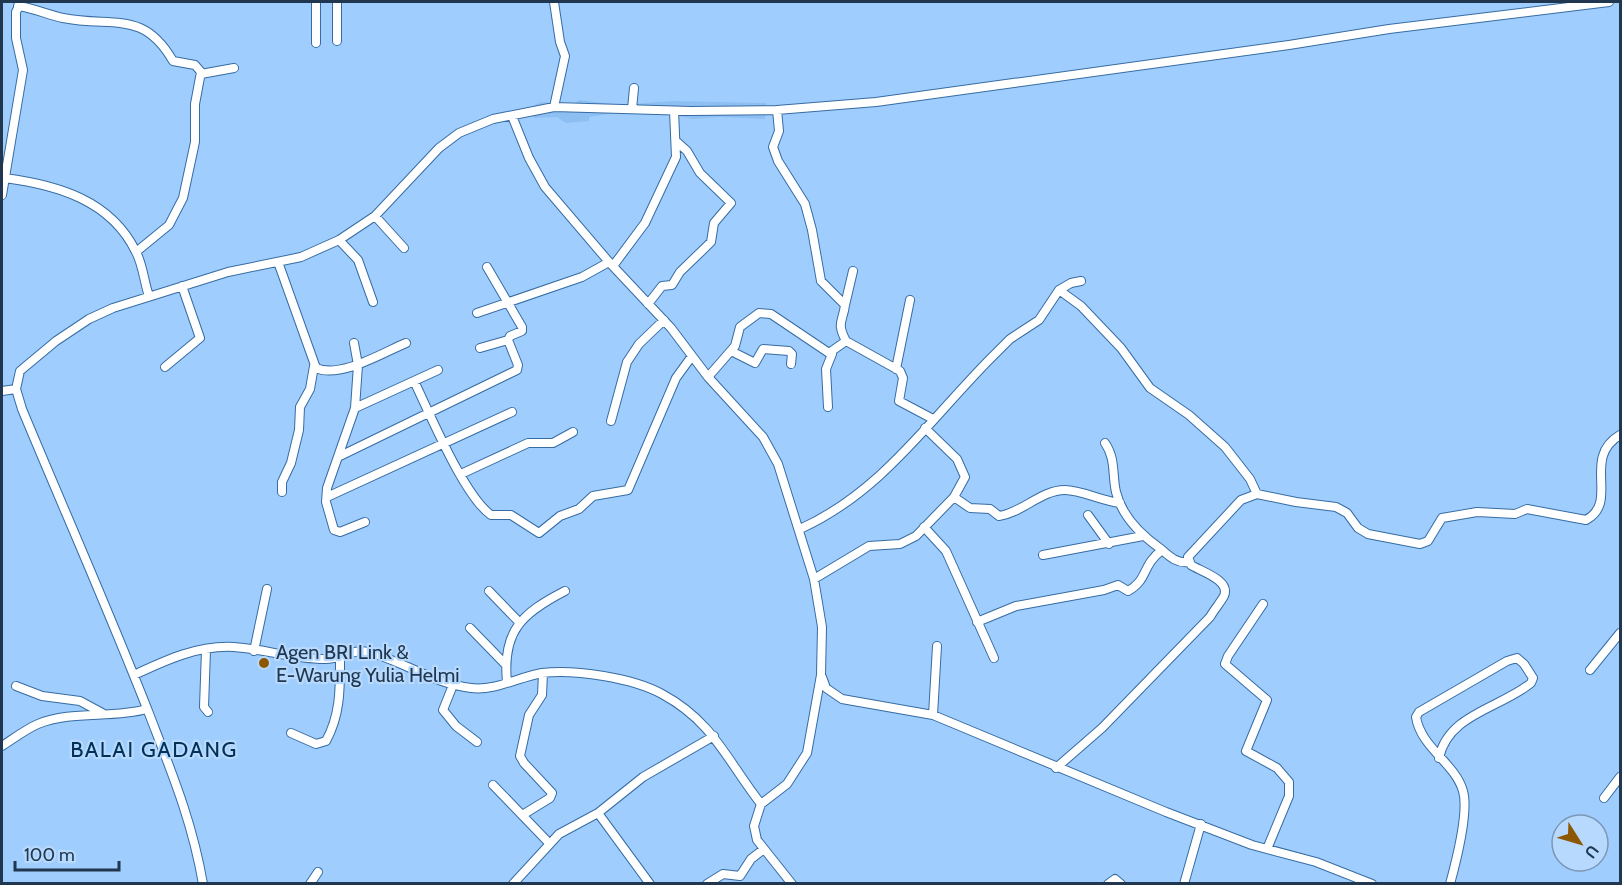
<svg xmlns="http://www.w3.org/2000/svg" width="1622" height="885" viewBox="0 0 1622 885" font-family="Cabin,sans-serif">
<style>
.built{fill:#8ebff3}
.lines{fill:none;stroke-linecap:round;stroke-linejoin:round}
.minor-casing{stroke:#366ca3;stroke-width:10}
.minor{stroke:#fff;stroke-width:8}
.poi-dot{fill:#8c5804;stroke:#b7d9fd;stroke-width:2}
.labels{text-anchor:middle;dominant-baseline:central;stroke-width:4.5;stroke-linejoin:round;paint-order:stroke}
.poi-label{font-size:20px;fill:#20374f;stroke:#b7d9fd;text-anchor:start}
.quarter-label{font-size:22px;letter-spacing:1.5px;fill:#033057;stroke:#b7d9fd}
</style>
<rect width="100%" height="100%" fill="#9fcdfd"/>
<path class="built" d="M579,100L619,105L673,101L766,103L765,119L719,117L693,119L672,115L615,113L589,117V121L566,123L557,117L534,118L529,108L541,102L574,104Z"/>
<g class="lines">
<defs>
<path id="minor" d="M316,2V43
M18,6C34,8 48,15 63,18C113,28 143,9 173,61L195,65L201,72L195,104V142L183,198L169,225L136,252
M337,41V2
M201,74L234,68
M554,107L565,56L560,42L554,2
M632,109L634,88
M777,110L779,131L773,147L778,161L805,204L812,230L821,281L845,305C843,322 836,322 846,341L900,371L903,378L899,401L933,419
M512,116L529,158L545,187L609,262L671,328L708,377L763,437L778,464L814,579L822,627L821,675L807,753L787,784L761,804L754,826L757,840L792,884
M5,178C57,185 111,200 136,252C143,265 144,282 149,296
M2,195L23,70L16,38V12L21,2
M375,216L404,248
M339,240L358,260L373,302
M278,262L316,368C340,379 384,352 406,343
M613,266L645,223L676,157L674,111
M1059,290L1081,306L1121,348L1150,388L1189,415L1225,447L1250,479L1257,494
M648,304L662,286L672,285L680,272L711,242L714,223L731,203L700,173L687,151L677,142
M845,305L853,271
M477,313L582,277L609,262
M354,343L358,365L355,408L327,488L326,502L334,530L340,532L365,522
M480,348L508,340
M731,351L755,363L763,349L789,351L792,354L791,364
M165,367L200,338L182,286
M896,369L910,300
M708,377L735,346L740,327L759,313L771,314L829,353L846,341
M414,381C430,414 464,496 491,515H511L539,533L560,516L579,509L593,496L628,490L676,378L692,356
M2,391L16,389
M828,407L826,369L832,354
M355,408L438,370
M611,421L627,362L639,344L664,320
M1105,443C1116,459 1112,475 1116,492C1122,517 1141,535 1161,549C1169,556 1177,564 1189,562
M338,457L517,370L518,365L508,340L510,336L522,331V327L487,267
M461,474L528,443H553L573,432
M282,492V482L291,463L299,430L300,407L310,389L314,366
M327,497L512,412
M954,497L970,508L990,509L999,516C1022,513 1041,490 1065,490C1081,490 1102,501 1120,503
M1088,515L1109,544
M924,527L946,551L994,658
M800,529C882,492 930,419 992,357L1010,339L1039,320L1059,290L1071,283L1081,281
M1043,555L1143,536
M814,579L869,546L900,544L916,536L954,497L965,477L957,459L925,428
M489,591L519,622
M1263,604L1228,656L1225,664L1267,700L1246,751L1277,768L1289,782V796L1267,849
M977,622L1016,606L1104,590L1118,585L1128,591C1149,579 1141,566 1162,550
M470,628L506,665
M206,650L204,707L208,712
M254,651L267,589
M1590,670L1620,633
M134,675C166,660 198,645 234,647C264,649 294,659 324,659C340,660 353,648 368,652C403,661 434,684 471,688C495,691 519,677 542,673C575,669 633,678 662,694C714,722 727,761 761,804
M822,677L826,688L842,699L933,715L1166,812L1252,845L1316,862L1372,884
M507,682C502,631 522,613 565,591
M453,685L443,710L456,726L477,742
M16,686L42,696L80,701L104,714
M933,715L937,646
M291,733L316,744L326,741C341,714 340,687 340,657
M2,746C13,739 26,729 38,724C72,710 112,719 147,709
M1439,758C1448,714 1501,708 1531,683L1533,678L1524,664L1517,658L1507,661L1419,712L1416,717C1421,748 1455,763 1463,791C1469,812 1456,862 1450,884
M1056,768L1102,728L1210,617C1214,610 1220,603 1224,596C1231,580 1200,571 1191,565L1188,557L1241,500L1257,494L1296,502L1336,507L1347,513L1358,528L1368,534L1420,544L1428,541L1442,518L1477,512L1515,514L1527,509L1586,520C1620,502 1581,458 1620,435
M493,785L549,843
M1604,798L1620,777
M598,813L650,884
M524,814L550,798L552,793L524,763L520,756L529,715L542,695L543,673
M203,884C192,820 171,771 148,711C108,609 64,510 22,409L16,389L20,371L56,341L89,319L113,308L228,272L301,257L339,240L375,216L439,148L459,133L493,119L554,107L691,111L777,110L876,102L1289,45L1389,29L1609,2
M310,884L318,872
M513,884L559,834L598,813L643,777L714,736
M707,884L723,874L740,876L751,859L764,849
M1108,884L1115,879L1121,884
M1184,884L1201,824"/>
</defs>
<use href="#minor" class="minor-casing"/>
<use href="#minor" class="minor"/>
</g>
<circle class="poi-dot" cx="264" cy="663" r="6"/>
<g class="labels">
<g class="poi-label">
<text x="276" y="652">Agen BRI Link &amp;<tspan x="276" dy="23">E-Warung Yulia Helmi</tspan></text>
</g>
<g class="quarter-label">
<text x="154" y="749">BALAI GADANG</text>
</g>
</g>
<rect width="1622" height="885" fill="none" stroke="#20374f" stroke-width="6"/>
<g transform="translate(1580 843) rotate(127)"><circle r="28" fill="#b7d9fd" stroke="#7b98b7" stroke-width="1.5"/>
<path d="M0-4.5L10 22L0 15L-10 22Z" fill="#8c5804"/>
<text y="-9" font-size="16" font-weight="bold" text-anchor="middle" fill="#20374f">U</text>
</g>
<path d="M15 861v9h104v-9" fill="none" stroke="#20374f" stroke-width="3"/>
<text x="24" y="861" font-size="18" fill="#20374f" stroke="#b7d9fd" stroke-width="4.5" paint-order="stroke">100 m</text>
</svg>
